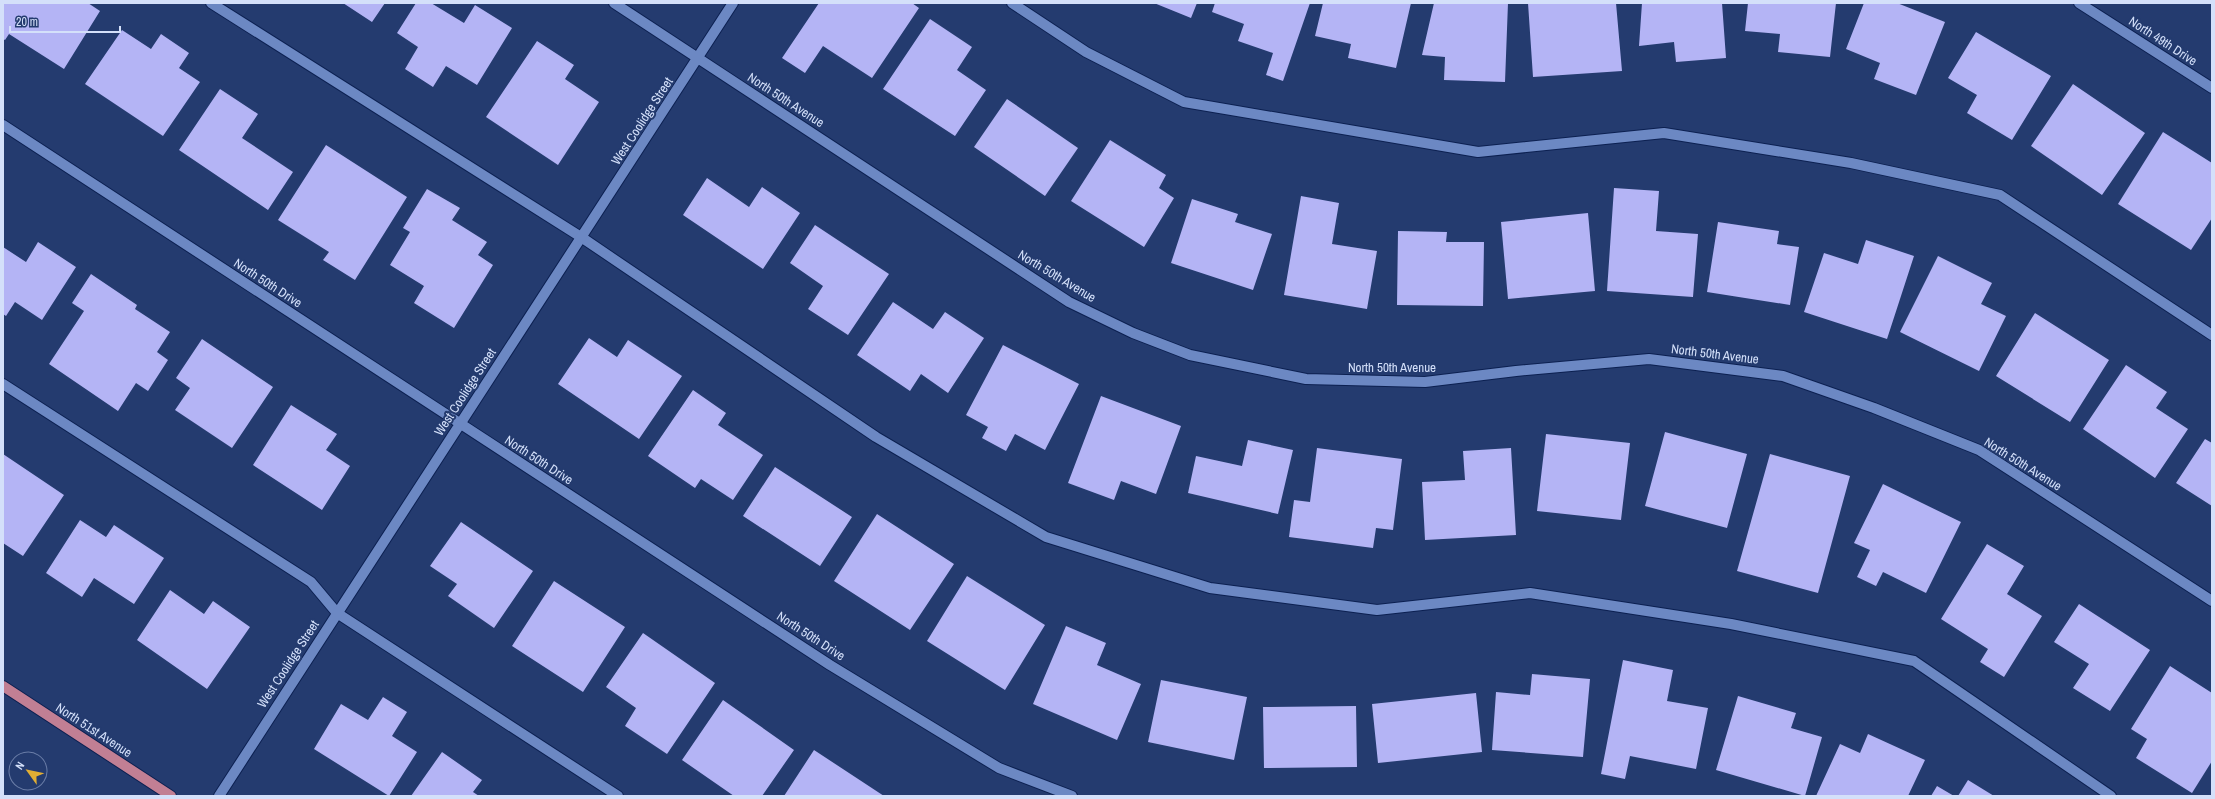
<svg xmlns="http://www.w3.org/2000/svg" width="2215" height="799" viewBox="0 0 2215 799" font-family="'Archivo Narrow',sans-serif">
<style>
.building{fill:#b4b4f5}
.lines{fill:none;stroke-linecap:round;stroke-linejoin:round}
.lane-casing{stroke:#0c2051;stroke-width:12}
.street-casing{stroke:#0c2051;stroke-width:12}
.primary-casing{stroke:#0c2051;stroke-width:12}
.lane{stroke:#6c88c3;stroke-width:10}
.street{stroke:#6c88c3;stroke-width:10}
.primary{stroke:#c17f94;stroke-width:10}
.labels{text-anchor:middle;dominant-baseline:central;stroke-width:4;stroke-linejoin:round;paint-order:stroke}
.street-label{font-size:13px;fill:#d4e0fa;stroke:#243b6f}
</style>
<rect width="100%" height="100%" fill="#243b6f"/>
<path class="building" d="M4,3H88L100,11L64,69L9,34L5,40L3,39Z
M343,3H385L372,22Z
M416,3H431L464,23L475,5L512,28L477,85L446,66L433,87L405,69L418,47L397,33Z
M819,3H912L919,8L872,78L823,46L805,73L782,58Z
M1154,3H1197L1191,18Z
M1215,3H1310L1283,81L1266,75L1273,53L1238,41L1244,24L1212,12Z
M1323,3H1411L1396,68L1348,58L1351,44L1315,36Z
M1434,3H1508L1505,82L1444,80L1445,57L1422,55Z
M1528,3H1616L1622,71L1533,77Z
M1642,3H1722L1726,58L1676,62L1674,42L1639,46Z
M1748,3H1836L1830,57L1778,52L1780,34L1745,31Z
M1864,3H1897L1945,22L1916,95L1874,79L1880,63L1846,49Z
M930,19L972,47L957,70L986,90L955,136L883,89Z
M122,30L151,49L161,34L189,53L179,68L200,82L163,136L85,84Z
M1976,32L2051,76L2012,140L1967,113L1977,95L1948,78Z
M537,41L574,65L565,79L599,102L558,165L486,117Z
M2073,84L2145,133L2102,195L2031,146Z
M220,89L258,114L242,138L293,172L268,210L179,150Z
M1007,99L1078,148L1045,196L974,147Z
M2163,132L2212,163V218L2191,250L2118,204Z
M1110,140L1166,175L1159,188L1174,198L1144,247L1071,201Z
M326,145L407,197L355,280L323,260L329,252L278,220Z
M707,178L749,207L762,187L800,213L763,269L683,215Z
M1614,188L1659,191L1656,231L1698,234L1693,297L1607,291Z
M427,189L460,208L452,220L487,242L478,255L493,265L454,328L414,303L424,286L390,265L410,232L403,228Z
M1301,196L1339,203L1332,244L1377,251L1367,309L1284,295Z
M1192,199L1238,214L1235,222L1272,234L1253,290L1171,263Z
M1588,213L1595,291L1508,299L1501,222Z
M1718,222L1779,231L1777,244L1799,247L1790,305L1707,292Z
M815,225L889,274L848,335L808,309L823,286L790,263Z
M1398,231L1447,232L1446,242H1484L1483,306L1397,305Z
M1866,240L1914,256L1887,339L1804,312L1824,253L1858,264Z
M38,242L76,267L42,320L15,302L6,316L3,314V247L26,262Z
M1938,256L1992,283L1981,304L2006,316L1979,371L1900,332Z
M91,274L137,305L135,309L170,332L157,352L168,360L148,391L136,383L118,411L49,364L84,311L72,303Z
M893,302L933,329L945,312L984,338L948,393L921,374L910,391L857,355Z
M2035,313L2109,360L2070,422L1996,376Z
M589,338L617,357L628,340L682,376L639,439L558,384Z
M202,339L273,387L232,448L175,410L190,388L176,378Z
M1003,345L1079,384L1045,450L1015,434L1006,451L982,438L988,427L966,415Z
M2126,365L2167,392L2156,408L2188,429L2155,478L2083,429Z
M693,390L726,413L718,425L763,455L733,500L701,479L695,488L648,456Z
M1101,396L1181,426L1156,494L1121,481L1114,500L1068,483Z
M291,405L337,434L326,450L350,466L322,510L253,465Z
M1665,432L1747,454L1727,528L1645,506Z
M1546,434L1630,443L1621,520L1537,511Z
M2205,439L2212,443V506L2176,483Z
M1248,440L1293,450L1278,514L1188,493L1196,456L1242,466Z
M1317,448L1402,459L1393,530L1376,528L1373,548L1289,537L1294,500L1310,502Z
M1511,448L1516,535L1425,540L1422,482L1465,480L1463,451Z
M3,454L64,495L23,556L3,543Z
M1770,454L1850,476L1818,593L1737,571Z
M775,467L852,517L820,566L743,516Z
M1883,484L1961,522L1926,593L1883,572L1876,586L1857,577L1870,550L1854,543Z
M877,514L954,564L910,630L834,581Z
M80,520L106,537L114,525L164,558L134,604L94,578L82,597L46,573Z
M461,522L533,571L494,628L448,596L457,584L430,566Z
M1987,544L2024,566L2007,594L2042,616L2004,677L1980,662L1988,649L1941,619Z
M967,576L1045,625L1005,690L927,641Z
M554,581L625,627L583,692L512,646Z
M170,590L204,614L213,601L250,627L207,689L137,640Z
M2079,604L2150,650L2110,711L2073,688L2089,664L2054,642Z
M1066,626L1106,643L1097,665L1141,684L1117,740L1033,704Z
M643,633L715,683L667,754L625,726L636,708L606,687Z
M1623,660L1673,670L1667,701L1708,708L1696,769L1630,756L1625,779L1601,774Z
M2170,666L2212,693V761L2192,793L2136,758L2147,739L2131,729Z
M1532,674L1590,679L1583,757L1492,750L1496,692L1530,695Z
M1161,680L1247,697L1234,760L1148,742Z
M1476,693L1482,752L1378,763L1372,704Z
M1738,696L1796,713L1791,728L1822,737L1805,796L1716,770Z
M383,697L407,712L392,736L417,752L389,796L314,749L341,704L368,720Z
M723,700L794,750L762,796H734L682,760Z
M1356,706L1357,767L1264,768L1263,707Z
M1868,734L1925,760L1908,796H1816L1840,744L1860,753Z
M814,750L884,796H784Z
M442,752L482,780L473,792L479,796H411Z
M1968,780L1994,796H1958Z
M1937,786L1954,796H1931Z"/>
<g class="lines">
<defs>
<path id="lane" d="M211,3L581,237L876,437L1046,537L1210,588L1377,610L1530,593L1731,624L1914,661L2111,796
M1012,3L1086,52L1184,102L1478,152L1664,133L1851,163L2000,195L2212,335
M3,384L311,582L337,613L618,796"/>
<path id="street" d="M614,3L1069,302L1133,333L1190,355L1306,379L1425,382L1516,371L1649,359L1783,376L1874,408L1979,450L2212,601
M2079,3L2212,88
M3,125L830,665L999,768L1072,796
M219,796L733,3"/>
<path id="primary" d="M3,686L171,796"/>
</defs>
<use href="#lane" class="lane-casing"/>
<use href="#street" class="street-casing"/>
<use href="#primary" class="primary-casing"/>
<use href="#lane" class="lane"/>
<use href="#street" class="street"/>
<use href="#primary" class="primary"/>
</g>
<g class="labels">
<g class="street-label">
<text transform="translate(2163 41) rotate(33)">North 49th Drive</text>
<text transform="translate(786 100) rotate(33)">North 50th Avenue</text>
<text transform="translate(642 121) rotate(-57)">West Coolidge Street</text>
<text transform="translate(1057 276) rotate(31)">North 50th Avenue</text>
<text transform="translate(268 283) rotate(33)">North 50th Drive</text>
<text transform="translate(1715 354) rotate(7)">North 50th Avenue</text>
<text x="1392" y="367">North 50th Avenue</text>
<text transform="translate(465 392) rotate(-57)">West Coolidge Street</text>
<text transform="translate(539 460) rotate(33)">North 50th Drive</text>
<text transform="translate(2023 464) rotate(32)">North 50th Avenue</text>
<text transform="translate(811 636) rotate(33)">North 50th Drive</text>
<text transform="translate(288 664) rotate(-57)">West Coolidge Street</text>
<text transform="translate(94 730) rotate(33)">North 51st Avenue</text>
</g>
</g>
<rect width="2215" height="799" fill="none" stroke="#d4e0fa" stroke-width="8"/>
<g transform="translate(28 771) rotate(303)"><circle r="19" fill="#243b6f" stroke="#6a7da7"/>
<path d="M0-3L7 15L0 10L-7 15Z" fill="#e2af34"/>
<text y="-6" font-size="11" font-weight="bold" text-anchor="middle" fill="#d4e0fa">N</text>
</g>
<path d="M10 26v6h110v-6" fill="none" stroke="#d4e0fa" stroke-width="2"/>
<text x="16" y="26" font-size="12" fill="#d4e0fa" stroke="#243b6f" stroke-width="3" paint-order="stroke">20 m</text>
</svg>
